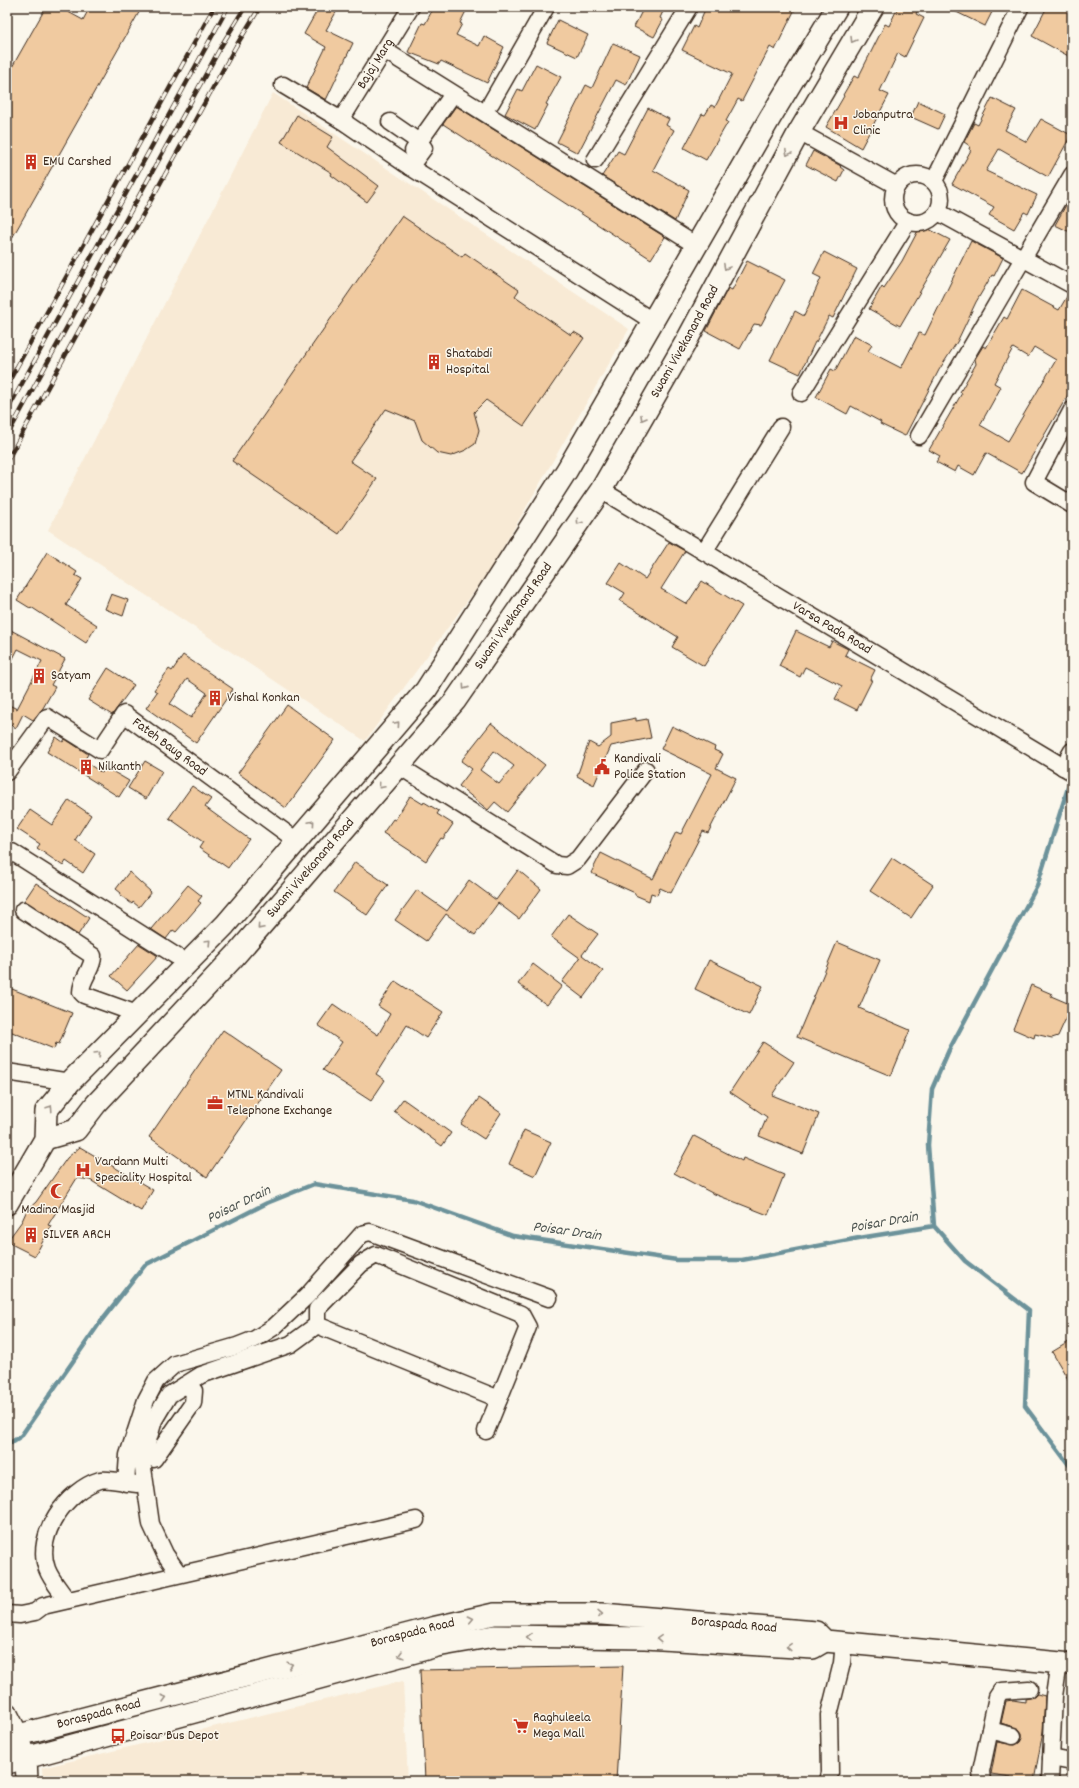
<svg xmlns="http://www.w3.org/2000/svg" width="1079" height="1788" viewBox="0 0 1079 1788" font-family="Dekko,sans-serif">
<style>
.built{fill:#f8ead5}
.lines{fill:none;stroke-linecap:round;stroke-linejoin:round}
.stream{stroke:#6c929a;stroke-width:4.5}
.building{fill:#f0caa0;stroke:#3b2a1e;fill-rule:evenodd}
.minor-casing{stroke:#3b2a1e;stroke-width:19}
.major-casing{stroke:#3b2a1e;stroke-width:24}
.minor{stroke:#fbf7ec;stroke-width:16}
.major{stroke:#fbf7ec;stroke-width:21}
.rail-casing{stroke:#3b2a1e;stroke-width:4.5}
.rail{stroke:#fbf7ec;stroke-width:3;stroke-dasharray:9;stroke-linecap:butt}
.oneway{stroke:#9b9085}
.labels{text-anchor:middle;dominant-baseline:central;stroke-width:3;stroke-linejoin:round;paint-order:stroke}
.street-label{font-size:14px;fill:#3b2a1e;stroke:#fbf7ec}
.poi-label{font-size:14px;fill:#3b2a1e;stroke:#fbf7ec;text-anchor:start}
.water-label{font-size:15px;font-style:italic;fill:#4f5652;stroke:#fbf7ec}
</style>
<rect width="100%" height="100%" fill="#fbf7ec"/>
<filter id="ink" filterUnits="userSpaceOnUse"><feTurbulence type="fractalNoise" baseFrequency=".025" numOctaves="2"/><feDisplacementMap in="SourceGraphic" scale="8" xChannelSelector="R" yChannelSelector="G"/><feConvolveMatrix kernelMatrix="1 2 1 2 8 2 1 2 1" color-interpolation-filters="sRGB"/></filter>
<g filter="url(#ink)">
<path class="built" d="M273,93L629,329L490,570L365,741L48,530Z
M403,1681L408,1781H43L42,1768Z"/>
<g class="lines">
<path class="stream" d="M934,1226L928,1145L932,1089L949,1050L1037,886L1072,775
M7,1445L21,1436L101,1321L145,1265L267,1203L314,1184L413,1200L513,1236L677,1260H742L859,1238L934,1226L965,1261L1029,1310L1025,1406L1072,1469"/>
</g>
<path class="building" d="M46,7H59L83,20L90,7H142L7,247V76Z
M319,7H339L326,30L353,43L326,100L306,88L326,47L304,34Z
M434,7H468L460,23L462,24L456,35L479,46L484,36L504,47L487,83L441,61L439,64L408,52L422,23L425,24Z
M644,7H665L660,18L663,20L654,37L634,27Z
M706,7H796L775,50L770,47L742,101L738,99L726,121L728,122L706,160L684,148L702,114L705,115L711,105L715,107L732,74L682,50L694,26L697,28Z
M898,7H919L916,14L924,18L905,57L898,53L880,91L889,95L861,148L826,127L844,96L843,95L854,76L858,78L885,24L889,26Z
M946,7H981L992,12L985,26Z
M1047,7H1072V58L1032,36Z
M558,20L588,35L577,57L547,43Z
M613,43L640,55L626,85L616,80L578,153L557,142L586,85L592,88Z
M536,64L561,77L546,104L548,105L535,130L505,114L518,89L522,91Z
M992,98L1016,110L1005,130L1027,142L1041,119L1071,135L1048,177L999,149L986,171L1037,195L1028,214L1024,212L1014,229L989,215L994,207L952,184L971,150L969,149L970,146L964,142L974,123L978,125Z
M918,101L945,114L938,129L911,117Z
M456,106L665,237L651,259L443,124Z
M648,108L669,119L666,125L674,130L653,170L689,190L675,221L602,176L618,151L624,154Z
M297,115L333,137L327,147L379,186L367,202L331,175L332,173L281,142Z
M813,151L841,166L840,167L844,170L838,182L806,165Z
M1072,194V233L1055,225Z
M402,216L462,257L465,253L519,290L515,296L571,335L574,332L584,338L524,426L486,400L474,412L479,430L475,444L466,450L451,456L437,453L422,440L415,421L386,409L350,461L377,479L339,534L232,461Z
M921,225L950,240L900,326L869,309L882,286L884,288L902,261Z
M971,241L1003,258L994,276L992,275L976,302L957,342L939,370L905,436L880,424L881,422L851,406L847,414L816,397L831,369L835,371L854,335L872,345L868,351L901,368L919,333L925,335Z
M824,252L857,269L833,318L829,316L816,342H815L800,374L770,360L795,311L804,316L821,278L813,274Z
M747,261L785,280L761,325L754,324L740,349L706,331L728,288L732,290Z
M1022,290L1059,310L1069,293H1072V388L1022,473L986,453L974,475L958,466L955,472L936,462L940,456L929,450L962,393L960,392L976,364L975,359L983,346L986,348L1004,317L1007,319ZM1034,347L1056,360L1008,441L980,425L1001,387L994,383L1013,348L1028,357Z
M669,542L685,551L661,589L687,604L702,581L742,606L704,666L672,647L678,637L620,601L625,593L608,583L621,563L645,579Z
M47,552L77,572L75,575L82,579L66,605L97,625L86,643L31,607L30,608L17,600Z
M111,594L128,600L123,616L105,609Z
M7,628L65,659L51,685L55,687L43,708L33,720L23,714L16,728L7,723V704L17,709L42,661L18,649L7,670Z
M796,631L829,647L832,641L848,649L845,655L875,670L870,680H872L857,710L835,699L842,686L805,667L800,677L779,666Z
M183,655L233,689L196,743L146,708L157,692L154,690L169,669L172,671ZM187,679L207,693L191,718L170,704Z
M108,668L134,685L112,715L88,700Z
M287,705L335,740L286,808L238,773Z
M636,718V721L647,719L651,738L611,746L594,785L577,776L589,742L598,747L611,737V723Z
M491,723L545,765L507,812L495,802L488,810L459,786L472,769L461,761ZM494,751L514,766L499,784L480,770Z
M672,726L715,747L714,750L723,754L716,768L736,778L708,833L703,831L671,893L660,888L657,895L651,893L649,901L635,895V893L591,873L601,853L653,879L676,832L681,834L712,774L661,749Z
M56,737L63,742L65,739L88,754L84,761L102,773L105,767L129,781L119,797L47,752Z
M145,761L162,771L146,799L128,788Z
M192,786L211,799L205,807L249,839L228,868L199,848L203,842L169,818Z
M410,796L423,804L424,802L439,811L437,814L453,824L443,839L441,838L426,861L383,833L393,819L395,820Z
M69,800L91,815L75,840L95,854L83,873L66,861L63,866L37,848L40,844L17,829L30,810L52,825Z
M892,858L933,885L911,918L870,891Z
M355,862L388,885L367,915L334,892Z
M518,870L541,889L519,919L498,903L475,935L446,914L426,941L395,920L417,890L447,911L469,880L496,900Z
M129,872L151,892L139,907L133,902L132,904L120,895L121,893L116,889Z
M36,883L89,918L78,935L24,901Z
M188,885L202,896L198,901L201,903L176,932L173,930L166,939L151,929Z
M568,914L598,934L582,955L603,971L583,998L562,982L580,958L551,937Z
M837,942L880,960L859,1008L910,1030L891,1076L797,1037Z
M139,944L158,956L127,990L111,976Z
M709,960L763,986L749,1015L695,989Z
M533,964L562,986L547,1005L518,984Z
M395,981L443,1012L426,1038L407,1025L376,1074L385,1080L371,1101L323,1070L342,1042L318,1025L333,1004L378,1035L390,1014L378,1006Z
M1031,985L1052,994L1051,996L1072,1005L1058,1036L1052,1038L1035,1034L1034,1038L1013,1029Z
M7,987L72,1013L59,1044L56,1043L54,1049L7,1030Z
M223,1030L281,1070L207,1177L149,1137Z
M763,1042L794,1062L772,1095L819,1114L803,1154L759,1136L767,1117L730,1092Z
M479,1098L501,1113L484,1139L461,1124Z
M403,1099L451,1133L442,1146L394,1111Z
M524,1130L551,1142L535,1176L509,1164Z
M694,1136L742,1161L743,1158L784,1175L768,1215L712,1193L674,1173Z
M80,1147L153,1190L141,1211L90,1180L77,1178L48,1225L51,1226L35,1256L13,1245L8,1240L22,1221L27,1210L36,1202L67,1158Z
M1072,1340V1386L1052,1352Z
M623,1666L616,1781H425L420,1670Z
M1037,1694L1045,1696L1043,1731L1034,1781H1011V1777L991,1774L997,1742L1015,1745L1020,1742L1022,1738V1733L1019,1729L1001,1723L1006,1701L1013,1700L1025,1702V1699L1034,1697Z"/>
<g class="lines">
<defs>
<g id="minor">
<path d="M384,50L697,246"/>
<path d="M283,85L341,120L404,163L654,322"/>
<path d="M491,103L546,7"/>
<path id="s1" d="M341,120L411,7"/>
<path d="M390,122L419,142L413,151"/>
<path d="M799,132L897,186"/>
<path d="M595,160L689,7"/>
<path d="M410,167L424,148L419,142L453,94"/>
<circle cx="917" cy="199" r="24"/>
<path d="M934,181L1020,8"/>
<path d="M938,212L1070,284"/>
<path d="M801,393L908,221"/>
<path d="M1072,410L1034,482L1072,505"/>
<path d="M919,436L1072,175"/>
<path id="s2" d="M601,490L1072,772"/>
<path d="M704,552L781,427"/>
<path d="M399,766L557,865L567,866L578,859L646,770"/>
<path d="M1063,767L1072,751"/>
<path id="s3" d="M7,772L47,717L100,750L124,714L297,841"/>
<path d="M7,851L12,852L187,963"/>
<path d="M23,910L93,956C93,969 81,979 81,992L84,995L137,1014"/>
<path d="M7,1072L70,1082"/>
<path d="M486,1431L499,1399"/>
<path d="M154,1459L193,1403L194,1391L185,1385"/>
<path d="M126,1483L128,1455L146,1400L156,1381L175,1364L237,1346L255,1339L274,1327L307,1296L362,1234L370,1232L549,1298"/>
<path d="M179,1574L165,1554L151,1524L142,1461L154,1420L169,1395L201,1375L291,1344L317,1325V1309L361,1264L376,1255L521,1314L528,1327L499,1399L317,1325"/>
<path d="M67,1600C61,1591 51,1580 47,1569C34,1535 67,1490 100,1480C108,1478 128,1483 137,1484"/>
<path d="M7,1614L20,1615L35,1612L43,1606L416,1520"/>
<path d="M990,1730L1013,1736"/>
<path d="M1051,1758L1072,1762"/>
<path d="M828,1781L830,1773L829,1715L842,1663L844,1642"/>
<path d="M982,1781L981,1771L997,1697L1001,1691L1029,1689"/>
<path d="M1050,1781L1054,1696L1059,1663"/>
</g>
<g id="major">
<path id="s4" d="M45,1139L76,1130L96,1104L235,956L455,701L601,490L687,340L799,132L873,7"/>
<path d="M7,1204L45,1139L46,1111L70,1082L225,925L426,690L567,470L770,118L837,7"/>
<path d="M7,1714L18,1736L26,1758L27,1781"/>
<path id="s5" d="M7,1738L432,1628L494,1614H602L816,1632L825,1641L1072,1664"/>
<path d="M7,1763L437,1646L494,1636L645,1638L813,1648L825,1641"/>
</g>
</defs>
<use href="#minor" class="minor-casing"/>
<use href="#major" class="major-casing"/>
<use href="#minor" class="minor"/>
<use href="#major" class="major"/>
<defs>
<path id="rail" d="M7,385L214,7
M7,411L228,7
M7,436L223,43L245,7
M7,461L236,46L260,7"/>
</defs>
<use href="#rail" class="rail-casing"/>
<use href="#rail" class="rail"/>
</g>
<defs><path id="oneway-chevron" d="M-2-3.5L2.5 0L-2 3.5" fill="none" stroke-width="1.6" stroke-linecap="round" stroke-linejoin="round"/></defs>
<g class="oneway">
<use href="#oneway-chevron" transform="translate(853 40) rotate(121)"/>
<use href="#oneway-chevron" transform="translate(788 153) rotate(118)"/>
<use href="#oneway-chevron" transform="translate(726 267) rotate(118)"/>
<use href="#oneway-chevron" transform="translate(643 418) rotate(120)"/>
<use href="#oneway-chevron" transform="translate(579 522) rotate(125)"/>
<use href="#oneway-chevron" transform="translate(465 687) rotate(125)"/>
<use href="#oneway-chevron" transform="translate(397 724) rotate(-49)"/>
<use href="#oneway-chevron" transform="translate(381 786) rotate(131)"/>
<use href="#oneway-chevron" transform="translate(312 823) rotate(-49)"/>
<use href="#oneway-chevron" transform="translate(260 927) rotate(131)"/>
<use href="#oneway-chevron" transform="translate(208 942) rotate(-46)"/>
<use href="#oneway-chevron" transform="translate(98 1054) rotate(-46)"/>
<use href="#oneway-chevron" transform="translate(50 1108) rotate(-56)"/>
<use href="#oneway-chevron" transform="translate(600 1614) rotate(1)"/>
<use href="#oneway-chevron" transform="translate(471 1619) rotate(-12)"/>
<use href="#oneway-chevron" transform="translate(529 1637) rotate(-179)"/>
<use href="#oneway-chevron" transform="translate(659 1639) rotate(-177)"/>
<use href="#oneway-chevron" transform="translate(789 1647) rotate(-177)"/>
<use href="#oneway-chevron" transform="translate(401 1655) rotate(165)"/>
<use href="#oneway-chevron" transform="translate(290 1665) rotate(-15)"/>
<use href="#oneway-chevron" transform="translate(164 1698) rotate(-15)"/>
</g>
</g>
<defs>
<symbol id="hospital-bare" viewBox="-9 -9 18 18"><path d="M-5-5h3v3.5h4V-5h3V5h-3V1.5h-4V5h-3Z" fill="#c8321e" stroke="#fbf7ec" stroke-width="2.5" paint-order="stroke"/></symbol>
<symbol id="building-bare" viewBox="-9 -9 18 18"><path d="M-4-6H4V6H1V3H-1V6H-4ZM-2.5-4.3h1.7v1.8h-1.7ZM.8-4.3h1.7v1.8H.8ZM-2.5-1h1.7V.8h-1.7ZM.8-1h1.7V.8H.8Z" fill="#c8321e" stroke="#fbf7ec" stroke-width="2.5" paint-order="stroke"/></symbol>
<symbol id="civic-bare" viewBox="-9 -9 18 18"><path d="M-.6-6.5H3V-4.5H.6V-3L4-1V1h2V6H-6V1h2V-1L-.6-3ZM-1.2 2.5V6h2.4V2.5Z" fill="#c8321e" stroke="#fbf7ec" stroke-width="2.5" paint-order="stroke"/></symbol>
<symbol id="office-bare" viewBox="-9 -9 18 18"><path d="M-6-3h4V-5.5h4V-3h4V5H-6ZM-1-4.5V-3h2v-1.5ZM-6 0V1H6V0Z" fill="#c8321e" stroke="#fbf7ec" stroke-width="2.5" paint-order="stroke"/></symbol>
<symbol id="mosque-bare" viewBox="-9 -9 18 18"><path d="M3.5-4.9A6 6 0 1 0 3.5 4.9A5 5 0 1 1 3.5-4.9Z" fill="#c8321e" stroke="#fbf7ec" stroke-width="2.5" paint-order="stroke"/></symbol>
<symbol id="supermarket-bare" viewBox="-9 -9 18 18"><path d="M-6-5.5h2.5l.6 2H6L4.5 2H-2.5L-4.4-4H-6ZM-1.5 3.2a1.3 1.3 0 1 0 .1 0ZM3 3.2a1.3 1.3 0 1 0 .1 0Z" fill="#c8321e" stroke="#fbf7ec" stroke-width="2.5" paint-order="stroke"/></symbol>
<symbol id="bus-bare" viewBox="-9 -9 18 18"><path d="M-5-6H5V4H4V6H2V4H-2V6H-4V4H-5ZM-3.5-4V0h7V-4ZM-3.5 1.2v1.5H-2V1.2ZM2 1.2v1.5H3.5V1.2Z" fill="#c8321e" stroke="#fbf7ec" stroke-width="2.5" paint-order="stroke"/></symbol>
</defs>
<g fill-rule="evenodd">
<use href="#hospital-bare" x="830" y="112" width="22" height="22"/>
<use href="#building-bare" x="20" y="151" width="22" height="22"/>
<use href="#building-bare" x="423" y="351" width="22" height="22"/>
<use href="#building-bare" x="28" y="665" width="22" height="22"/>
<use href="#building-bare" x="204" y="687" width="22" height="22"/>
<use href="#building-bare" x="75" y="756" width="22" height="22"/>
<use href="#civic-bare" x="591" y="756" width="22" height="22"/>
<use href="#office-bare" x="204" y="1092" width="22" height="22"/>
<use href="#hospital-bare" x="72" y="1159" width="22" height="22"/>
<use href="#mosque-bare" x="47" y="1180" width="22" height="22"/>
<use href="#building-bare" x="20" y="1224" width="22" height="22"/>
<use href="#supermarket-bare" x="510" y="1715" width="22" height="22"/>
<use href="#bus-bare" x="107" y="1725" width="22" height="22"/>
</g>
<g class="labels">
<g class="street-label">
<text stroke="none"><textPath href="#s1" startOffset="66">Bajaj Marg</textPath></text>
<text stroke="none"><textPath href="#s4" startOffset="1032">Swami Vivekanand Road</textPath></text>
<text stroke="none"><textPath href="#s4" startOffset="708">Swami Vivekanand Road</textPath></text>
<text stroke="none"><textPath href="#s2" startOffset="269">Varsa Pada Road</textPath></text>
<text stroke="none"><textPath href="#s3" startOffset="230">Fateh Baug Road</textPath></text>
<text stroke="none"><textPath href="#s4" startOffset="384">Swami Vivekanand Road</textPath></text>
<text stroke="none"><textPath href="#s5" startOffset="743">Boraspada Road</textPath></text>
<text stroke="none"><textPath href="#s5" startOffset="419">Boraspada Road</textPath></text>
<text stroke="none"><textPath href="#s5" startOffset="95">Boraspada Road</textPath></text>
</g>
<g class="poi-label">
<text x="853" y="115">Jobanputra<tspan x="853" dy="16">Clinic</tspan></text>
<text x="43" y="162">EMU Carshed</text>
<text x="446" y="354">Shatabdi<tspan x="446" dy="16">Hospital</tspan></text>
<text x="51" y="676">Satyam</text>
<text x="227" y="698">Vishal Konkan</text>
<text x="614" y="759">Kandivali<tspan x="614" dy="16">Police Station</tspan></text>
<text x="98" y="767">Nilkanth</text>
<text x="227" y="1095">MTNL Kandivali<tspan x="227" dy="16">Telephone Exchange</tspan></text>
<text x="95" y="1162">Vardann Multi<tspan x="95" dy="16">Speciality Hospital</tspan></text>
<text x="58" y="1210" text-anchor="middle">Madina Masjid</text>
<text x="43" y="1235">SILVER ARCH</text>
<text x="533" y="1718">Raghuleela<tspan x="533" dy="16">Mega Mall</tspan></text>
<text x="130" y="1736">Poisar Bus Depot</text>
</g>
<g class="water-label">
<text transform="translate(239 1205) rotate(-26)">Poisar Drain</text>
<text transform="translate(884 1223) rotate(-10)">Poisar Drain</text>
<text transform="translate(567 1232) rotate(8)">Poisar Drain</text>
</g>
</g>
<rect width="1079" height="1788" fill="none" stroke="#fbf7ec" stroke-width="24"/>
<rect x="12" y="12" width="1055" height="1764" fill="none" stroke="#3b2a1e" stroke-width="1.5" filter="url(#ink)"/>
</svg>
